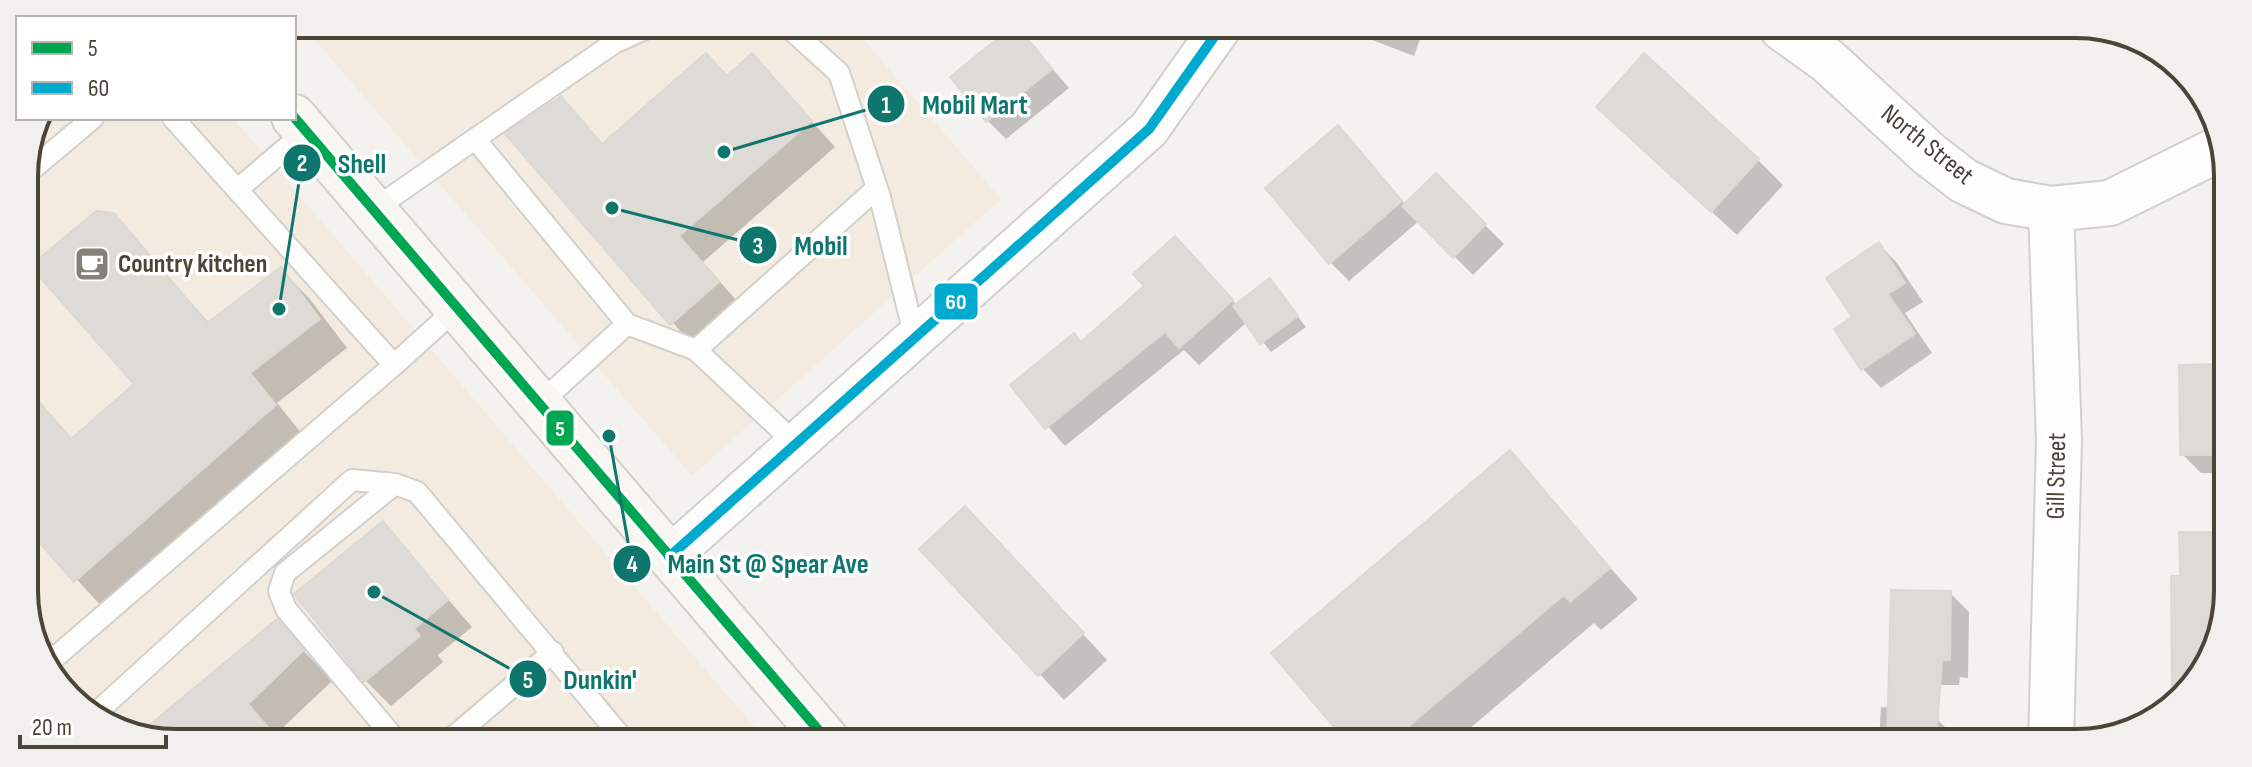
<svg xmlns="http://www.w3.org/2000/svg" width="2252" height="767" viewBox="0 0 2252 767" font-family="'Sofia Sans Condensed',sans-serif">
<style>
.commercial{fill:#f3ebdf}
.shadow{fill:#0003}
.building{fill:#dedbd6;stroke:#dcd9d4;stroke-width:2}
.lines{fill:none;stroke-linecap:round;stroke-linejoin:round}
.service-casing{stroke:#d2d0cb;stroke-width:24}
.minor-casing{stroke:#d2d0cb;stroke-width:44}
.tertiary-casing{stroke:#d2d0cb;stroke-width:48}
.secondary-casing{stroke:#d3cfc5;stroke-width:48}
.service{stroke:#fdfdfc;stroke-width:20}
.minor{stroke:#fdfdfc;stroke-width:40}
.tertiary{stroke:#fdfdfc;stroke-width:44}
.secondary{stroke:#f7f6f1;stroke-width:44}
.bus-1-casing{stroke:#fff;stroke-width:16}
.bus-2-casing{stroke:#fff;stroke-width:16}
.bus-1{stroke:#00a651;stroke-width:10}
.bus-2{stroke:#00a9ce;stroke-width:10}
.labels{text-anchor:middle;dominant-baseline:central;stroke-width:7;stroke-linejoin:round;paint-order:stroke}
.street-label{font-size:26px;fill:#4b4439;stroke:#fff}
.poi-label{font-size:26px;font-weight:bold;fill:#4b4439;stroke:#fff;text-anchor:start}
.rim{fill:none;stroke:#4b4439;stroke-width:4}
.leader{fill:none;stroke:#0f766e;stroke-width:3}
.callout-dot{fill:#0f766e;stroke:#fff;stroke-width:3}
.mark-label{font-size:24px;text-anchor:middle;font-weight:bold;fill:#fff}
.callout-label{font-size:28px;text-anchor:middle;font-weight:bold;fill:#0f766e;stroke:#fff;stroke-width:7;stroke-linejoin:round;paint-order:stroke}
.line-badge{stroke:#fff;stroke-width:3}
.badge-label{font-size:22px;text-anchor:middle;font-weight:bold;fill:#fff}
</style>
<rect width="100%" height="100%" fill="#f4f2ee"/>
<path class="commercial" d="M301,24L852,26L1001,199L692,476Z
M46,118H233L765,739L136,738L62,691L27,620L24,167Z"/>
<path class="shadow" d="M365,25H393L378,38Z
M1016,26L1069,88L1006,139L987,120Z
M1357,27H1424L1414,56L1367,38Z
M752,56L835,147L703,262L743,308L696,349L508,135L560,98L604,145L728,77Z
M1338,128L1406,205L1436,176L1504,244L1473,275L1419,221L1349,281L1330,262Z
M1624,132L1758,160L1783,185L1737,235Z
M113,215L210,324L280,269L309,298L347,348L277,403L303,435L104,609L26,524V386L73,440L137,384Z
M1175,238L1237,305L1270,281L1306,327L1271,352L1247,322L1199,365L1184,350L1065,446L1012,385L1081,343L1147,286Z
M1879,244L1897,263L1923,302L1905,313L1932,353L1881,388L1863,369L1836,330L1854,318Z
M2224,366L2223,473H2201L2182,454L2181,367Z
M1509,453L1638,599L1601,630L1594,623L1455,741H1349Z
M383,524L472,627L438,655L443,662L391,706L366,681L297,594Z
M990,533L1107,660L1064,700L922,549Z
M1950,593L1969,612L1968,678L1960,677L1959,685H1910Z
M277,622L332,681L275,735L279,738H160L150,727Z
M1881,707L1920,710L1937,719L1956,738L1955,742H1879Z"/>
<path class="building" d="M1013,26H1018L1052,69L986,122L950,77Z
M706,53L727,76L752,53L812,121L679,236L719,282L670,325L505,134L561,96L602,144Z
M1644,53L1759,159L1711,212L1596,107Z
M1338,125L1402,201L1329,264L1265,188Z
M1436,173L1486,224L1453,258L1402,206Z
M96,211L114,213L207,323L281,267L320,319L250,373L276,405L74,582L26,527V387L71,439L134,384L30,266Z
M1175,236L1233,300L1179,348L1165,332L1045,429L1010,385L1074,333L1081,342L1144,286L1133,274Z
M1879,242L1905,283L1888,294L1915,334L1861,370L1834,329L1852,317L1826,278Z
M1270,278L1298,316L1260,344L1233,306Z
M2224,364V455H2180L2179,365Z
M1510,450L1610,568L1570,602L1564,595L1391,741H1346L1271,653Z
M965,506L1084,633L1038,676L919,549Z
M383,521L448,600L414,629L420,636L364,682L294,594Z
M2179,532H2223V631L2172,707L2171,576H2180Z
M1891,590L1951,591L1950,660H1942L1936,742H1887Z
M277,619L304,650L248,704L277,738L135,737Z"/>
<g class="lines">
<defs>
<path id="service" d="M787,26L839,73L880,197L915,338
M173,118L394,365L457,308
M475,139L614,43L654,25
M24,176L93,118
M238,189L306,131
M373,210L475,139L627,324
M696,350L877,188
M539,404L627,324L696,350L796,444
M40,647L52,660L394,365
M96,713L352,480L395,484
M394,738L286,609L279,591L285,573L395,484L417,492L623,739
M452,738L553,652"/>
<path id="minor" d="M669,557L1149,129L1221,27"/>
<path id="tertiary" d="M1782,28L1828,61L1929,154L1964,181L2006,201L2051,209L2110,203L2225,146
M2051,209L2059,441L2051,743"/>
<path id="secondary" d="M294,117L826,739"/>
</defs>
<use href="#service" class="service-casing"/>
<use href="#minor" class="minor-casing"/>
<use href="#tertiary" class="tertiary-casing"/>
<use href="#secondary" class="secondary-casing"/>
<use href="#service" class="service"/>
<use href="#minor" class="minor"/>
<use href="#tertiary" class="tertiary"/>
<use href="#secondary" class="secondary"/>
<defs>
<path id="bus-1" d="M294,117L826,739"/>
<path id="bus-2" d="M669,557L1149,129L1221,27"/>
</defs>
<use href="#bus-1" class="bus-1-casing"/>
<use href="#bus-2" class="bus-2-casing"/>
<use href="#bus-1" class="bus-1"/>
<use href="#bus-2" class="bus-2"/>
</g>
<defs>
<symbol id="cafe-square" viewBox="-11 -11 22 22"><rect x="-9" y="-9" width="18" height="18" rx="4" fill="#868178" stroke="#fff"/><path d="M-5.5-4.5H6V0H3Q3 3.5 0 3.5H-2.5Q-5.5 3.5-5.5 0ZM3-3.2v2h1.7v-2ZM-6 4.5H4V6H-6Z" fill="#fff"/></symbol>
</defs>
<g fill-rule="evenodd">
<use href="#cafe-square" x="72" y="244" width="40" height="40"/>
</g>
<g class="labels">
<g class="street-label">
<text transform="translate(1927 145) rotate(39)">North Street</text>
<text transform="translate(2057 476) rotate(-89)">Gill Street</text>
</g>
<g class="poi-label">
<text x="118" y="264">Country kitchen</text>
</g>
</g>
<path d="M0 0H2252V767H0ZM176 38H2076A138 138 0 0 1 2214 176V591A138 138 0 0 1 2076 729H176A138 138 0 0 1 38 591V176A138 138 0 0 1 176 38Z" fill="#f1f0ef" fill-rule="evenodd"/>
<path class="rim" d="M176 38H2076A138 138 0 0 1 2214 176V591A138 138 0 0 1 2076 729H176A138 138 0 0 1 38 591V176A138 138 0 0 1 176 38Z"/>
<path class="leader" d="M724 152L886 104M279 309L302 163M612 208L758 245M609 436L632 564M374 592L528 679"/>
<g class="callout-dot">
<circle cx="724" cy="152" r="8"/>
<circle cx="279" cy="309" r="8"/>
<circle cx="612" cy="208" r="8"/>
<circle cx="609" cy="436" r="8"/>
<circle cx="374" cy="592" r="8"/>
<circle cx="886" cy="104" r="20"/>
<circle cx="302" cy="163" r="20"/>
<circle cx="758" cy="245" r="20"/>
<circle cx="632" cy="564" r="20"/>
<circle cx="528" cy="679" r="20"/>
</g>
<g class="mark-label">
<text x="886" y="113">1</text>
<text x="302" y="171">2</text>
<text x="758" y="254">3</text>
<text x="632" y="572">4</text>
<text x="528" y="688">5</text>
</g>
<g class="callout-label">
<text x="975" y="114">Mobil Mart</text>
<text x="362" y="173">Shell</text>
<text x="821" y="255">Mobil</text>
<text x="768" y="573">Main St @ Spear Ave</text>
<text x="600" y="689">Dunkin'</text>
</g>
<g class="line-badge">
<rect x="933" y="282" width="46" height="39" rx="8" fill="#00a9ce"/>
<rect x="545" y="409" width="30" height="38" rx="8" fill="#00a651"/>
</g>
<g class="badge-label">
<text x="956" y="309">60</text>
<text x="560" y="436">5</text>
</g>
<rect x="16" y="16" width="280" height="104" fill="#ffffff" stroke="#b7b4b0" stroke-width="2"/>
<rect x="32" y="42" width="40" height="12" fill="#00a651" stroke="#b7b4b0" stroke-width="2"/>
<text x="88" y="56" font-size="24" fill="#4b4439">5</text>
<rect x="32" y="82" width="40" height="12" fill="#00a9ce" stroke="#b7b4b0" stroke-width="2"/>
<text x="88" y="96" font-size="24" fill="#4b4439">60</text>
<path d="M20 735v12h146v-12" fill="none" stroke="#4b4439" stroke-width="4"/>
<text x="32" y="735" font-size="24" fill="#4b4439" stroke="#ffffff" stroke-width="6" paint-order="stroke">20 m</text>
</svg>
